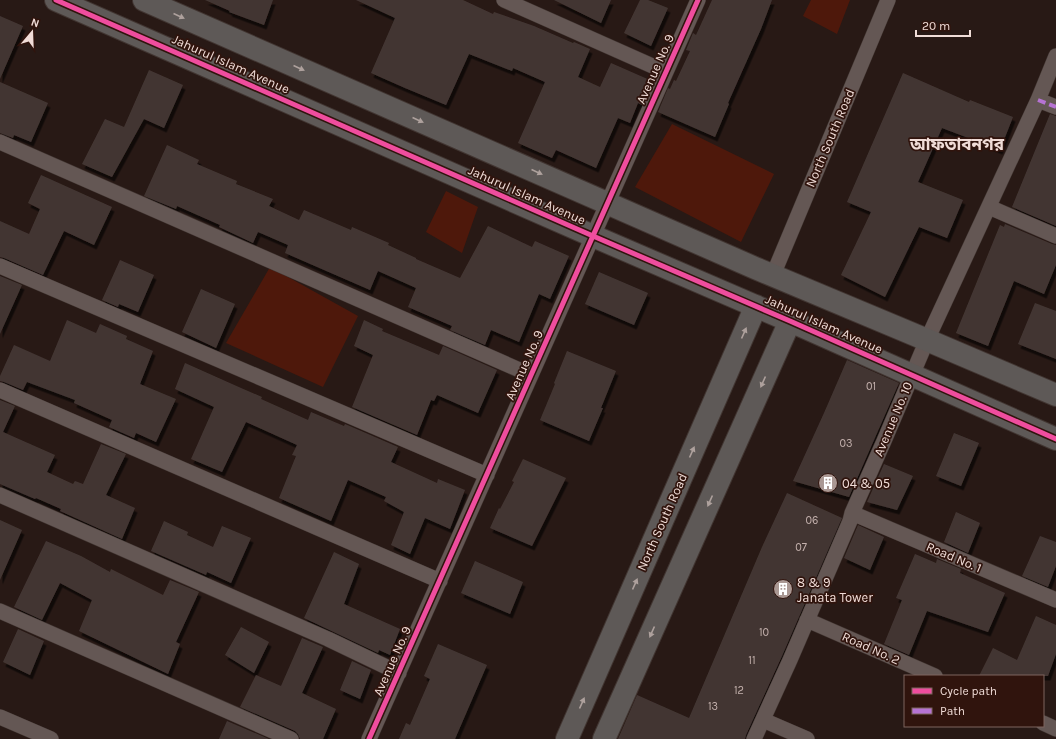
<svg xmlns="http://www.w3.org/2000/svg" width="1056" height="739" viewBox="0 0 1056 739" font-family="Karla,'Noto Sans Bengali',sans-serif">
<style>
.green{fill:#4e180b}
.building{fill:#433633;filter:url(#shadow)}
.lines{fill:none;stroke-linecap:round;stroke-linejoin:round}
.street-casing{stroke:#413531;stroke-width:16}
.secondary-casing{stroke:#413531;stroke-width:24}
.street{stroke:#645754;stroke-width:15}
.secondary{stroke:#5e5957;stroke-width:22}
.quiet{stroke:#b673d3;stroke-width:4;stroke-dasharray:8 4;stroke-linecap:butt}
.cycleway-casing{stroke:#30140d;stroke-width:8}
.cycleway{stroke:#ef4d9e;stroke-width:5}
.oneway{fill:#aea19d}
.labels{text-anchor:middle;dominant-baseline:central;stroke-width:3.5;stroke-linejoin:round;paint-order:stroke}
.number-label{font-size:11px;fill:#c5b2ae}
.street-label{font-size:13px;fill:#f0dcd7;stroke:#30140d}
.poi-label{font-size:13px;fill:#f0dcd7;stroke:#30140d;text-anchor:start}
.district-label{font-size:17px;font-weight:bold;fill:#f0dcd7;stroke:#30140d}
</style>
<defs>
<filter id="shadow"><feDropShadow dx="2.5" dy="4.5" stdDeviation="0" flood-color="#0009"/></filter>
</defs>
<rect width="100%" height="100%" fill="#281915"/>
<path class="green" d="M811,0H850L837,34L803,16Z
M672,124L774,174L741,242L635,187Z
M446,191L478,207L462,253L426,232Z
M270,267L358,316L323,387L226,343Z"/>
<path class="building" d="M205,0H273L264,25L229,12L230,11Z
M356,0H463L493,14L494,12L534,26L573,43L574,42L590,49L578,77L600,87L611,63L652,81L642,105L638,103L630,123L618,118L596,168L556,150L552,158L518,143L545,82L513,68L512,71L469,54L446,105L405,88L371,73L395,18Z
M554,0H611L601,23Z
M640,0H648L668,8L651,46L624,33Z
M712,0H772L761,29L728,103L729,104L715,137L658,112L668,88L670,89L674,80L676,81L690,51L686,50L693,33L696,35Z
M0,16L23,26L0,79Z
M149,70L183,85L164,128L144,119L112,177L82,164L105,119L124,127Z
M903,73L969,102L970,100L1013,117L1000,150L942,128L918,182L963,200L947,238L919,227L885,297L841,275L871,212L847,202Z
M0,82L48,103L31,142L14,135L13,138L0,133Z
M1050,114L1056,116V226L1012,207Z
M167,145L199,160L197,164L237,181L236,184L273,199L269,206L299,220L304,210L351,230L352,227L389,243L388,245L416,258V259L460,278L488,226L532,247L535,241L569,256L550,299L539,294L519,342L491,330L485,345L450,330L452,326L408,307L416,288L378,271L370,290L285,253L288,245L258,232L253,243L219,227L220,225L177,206L176,209L144,196Z
M41,175L112,207L94,245L64,231L43,275L4,258L0,257V221L29,234L40,209L28,203Z
M1005,224L1052,244L1056,245V265L1044,294L1014,281L988,346L956,333L1000,225L1004,227Z
M120,260L154,275L138,312L119,304L118,307L102,300Z
M599,272L648,293L634,325L585,304Z
M0,276L22,285L0,334Z
M201,289L235,304L216,348L182,332Z
M1035,303L1056,311V359L1018,344Z
M67,320L96,333L100,324L127,336L126,339L153,351L140,384L176,399L156,442L136,433L134,438L109,427L112,420L74,403L75,400L27,382L23,390L4,382L0,381V376L14,345L50,361Z
M364,320L383,329L382,331L439,355L443,346L497,370L478,413L437,395L434,401L431,400L417,435L352,407L373,355L354,346Z
M567,351L616,371L601,408H603L589,441L540,420L555,384L554,383Z
M847,360L899,383L849,497L793,481L824,413Z
M185,363L241,388L262,397L261,399L308,420L311,412L344,426L345,424L398,447L391,462L437,483L438,479L465,490L450,529L425,518L410,554L391,545L404,512L384,501L386,497L348,480L331,521L279,498L296,456L292,455L297,445L246,422L222,472L191,459L214,407L175,389Z
M0,400L15,406L3,432L55,455L47,472L73,484L75,481L83,484L101,444L126,454L106,495L135,508L122,539L60,511L61,509L36,498L35,499L0,484Z
M954,433L979,443L961,486L936,476Z
M523,459L566,478L532,546L490,528L499,508L500,509L514,482L512,481Z
M884,464L913,476L897,510L867,502Z
M787,493L842,518L782,656L746,735L745,739H618L637,695L689,718L762,547Z
M956,512L980,523L968,553L944,542Z
M0,520L22,530L0,580Z
M164,521L188,532L187,535L213,547L222,526L251,538L231,583L207,572L206,575L151,551Z
M858,525L884,537L870,570L844,558Z
M1040,536L1056,542V566L1048,587L1022,576Z
M46,541L81,556L110,572L111,569L163,595L170,580L199,592L176,642L180,644L168,674L79,631L92,600L60,583L42,620L14,607Z
M334,552L359,564L344,604L400,629L390,655L379,650L378,653L304,618Z
M915,554L936,563L937,559L961,569L960,573L1005,593L988,632L927,611L909,655L884,644L902,600L896,598Z
M475,561L523,582L510,614L461,593Z
M1036,616L1056,625V654L1048,676H979L993,648L1017,660Z
M241,627L269,642L254,673L225,655Z
M18,629L44,641L30,675L3,662Z
M302,638L323,647L302,693L336,709L323,739H300L298,734L295,731L240,707L256,675L281,686Z
M438,644L487,665L455,739H399L406,723L410,725L430,679L424,676Z
M352,661L371,670L360,699L340,690Z
M227,721L269,739H219Z"/>
<g class="lines">
<defs>
<path id="street" d="M504,0L666,72
M1038,100L1056,107
M0,142L531,375
M989,207L1056,236
M0,266L487,475
M773,275L888,0
M0,390L440,581
M0,495L328,639L399,673
M852,513L1056,600
M0,611L291,739
M807,620L935,676
M0,717L51,739
M763,720L807,739
M1043,723L1056,729
M369,739L698,0
M754,739L790,660L850,521L852,513L884,441L927,340L1038,100L1056,56"/>
<path id="secondary" d="M56,0L227,75L593,236L790,321L1056,439
M144,0L755,268L927,340L1056,395
M567,739L756,306
M604,739L790,321"/>
</defs>
<use href="#street" class="street-casing"/>
<use href="#secondary" class="secondary-casing"/>
<use href="#street" class="street"/>
<use href="#secondary" class="secondary"/>
<path class="quiet" d="M1038,100L1056,107"/>
<defs>
<path id="cycleway" d="M56,0L227,75L593,236L790,321L1056,439
M369,739L698,0"/>
</defs>
<use href="#cycleway" class="cycleway-casing"/>
<use href="#cycleway" class="cycleway"/>
</g>
<defs><path id="oneway-solid" d="M-6-.8H1V-3.2L6.5 0L1 3.2V.8H-6Z"/></defs>
<g class="oneway">
<use href="#oneway-solid" transform="translate(179 16) rotate(24)"/>
<use href="#oneway-solid" transform="translate(299 68) rotate(24)"/>
<use href="#oneway-solid" transform="translate(418 120) rotate(24)"/>
<use href="#oneway-solid" transform="translate(537 172) rotate(24)"/>
<use href="#oneway-solid" transform="translate(744 333) rotate(-66)"/>
<use href="#oneway-solid" transform="translate(763 382) rotate(114)"/>
<use href="#oneway-solid" transform="translate(692 452) rotate(-66)"/>
<use href="#oneway-solid" transform="translate(710 501) rotate(114)"/>
<use href="#oneway-solid" transform="translate(635 584) rotate(-66)"/>
<use href="#oneway-solid" transform="translate(652 632) rotate(114)"/>
<use href="#oneway-solid" transform="translate(582 703) rotate(-66)"/>
</g>
<defs>
<symbol id="building-disc" viewBox="-11 -11 22 22"><circle r="9.5" fill="#aa9893" stroke="#30140d"/><path d="M-4-6H4V6H1V3H-1V6H-4ZM-2.5-4.3h1.7v1.8h-1.7ZM.8-4.3h1.7v1.8H.8ZM-2.5-1h1.7V.8h-1.7ZM.8-1h1.7V.8H.8Z" fill="#fff"/></symbol>
</defs>
<g fill-rule="evenodd">
<use href="#building-disc" x="817" y="472" width="22" height="22"/>
<use href="#building-disc" x="772" y="578" width="22" height="22"/>
</g>
<g class="labels">
<g class="number-label">
<text x="871" y="386">01</text>
<text x="846" y="443">03</text>
<text x="812" y="520">06</text>
<text x="801" y="547">07</text>
<text x="764" y="632">10</text>
<text x="752" y="660">11</text>
<text x="739" y="690">12</text>
<text x="713" y="706">13</text>
</g>
<g class="street-label">
<text transform="translate(231 64) rotate(24)">Jahurul Islam Avenue</text>
<text transform="translate(655 69) rotate(-66)">Avenue No. 9</text>
<text transform="translate(830 138) rotate(-67)">North South Road</text>
<text transform="translate(527 195) rotate(24)">Jahurul Islam Avenue</text>
<text transform="translate(824 324) rotate(24)">Jahurul Islam Avenue</text>
<text transform="translate(524 365) rotate(-66)">Avenue No. 9</text>
<text transform="translate(893 419) rotate(-67)">Avenue No. 10</text>
<text transform="translate(662 522) rotate(-66)">North South Road</text>
<text transform="translate(954 557) rotate(23)">Road No. 1</text>
<text transform="translate(871 648) rotate(24)">Road No. 2</text>
<text transform="translate(392 661) rotate(-66)">Avenue No. 9</text>
</g>
<g class="poi-label">
<text x="842" y="483">04 &amp; 05</text>
<text x="797" y="582">8 &amp; 9<tspan x="797" dy="15">Janata Tower</tspan></text>
</g>
<g class="district-label">
<text x="957" y="144">আফতাবনগর</text>
</g>
</g>
<rect x="904" y="675" width="140" height="52" fill="#30140d" stroke="#7d645e"/>
<rect x="912" y="688" width="20" height="6" fill="#ef4d9e" stroke="#7d645e"/>
<text x="940" y="695" font-size="12" fill="#f0dcd7">Cycle path</text>
<rect x="912" y="708" width="20" height="6" fill="#b673d3" stroke="#7d645e"/>
<text x="940" y="715" font-size="12" fill="#f0dcd7">Path</text>
<g transform="translate(32 32) rotate(19)" stroke="#30140d" stroke-width="3" paint-order="stroke">
<path d="M0-3L7 15L0 10L-7 15Z" fill="#f0dcd7"/>
<text y="-6" font-size="11" font-weight="bold" text-anchor="middle" fill="#f0dcd7">N</text>
</g>
<path d="M916 30v6h54v-6" fill="none" stroke="#f0dcd7" stroke-width="2"/>
<text x="922" y="30" font-size="12" fill="#f0dcd7" stroke="#30140d" stroke-width="3" paint-order="stroke">20 m</text>
</svg>
